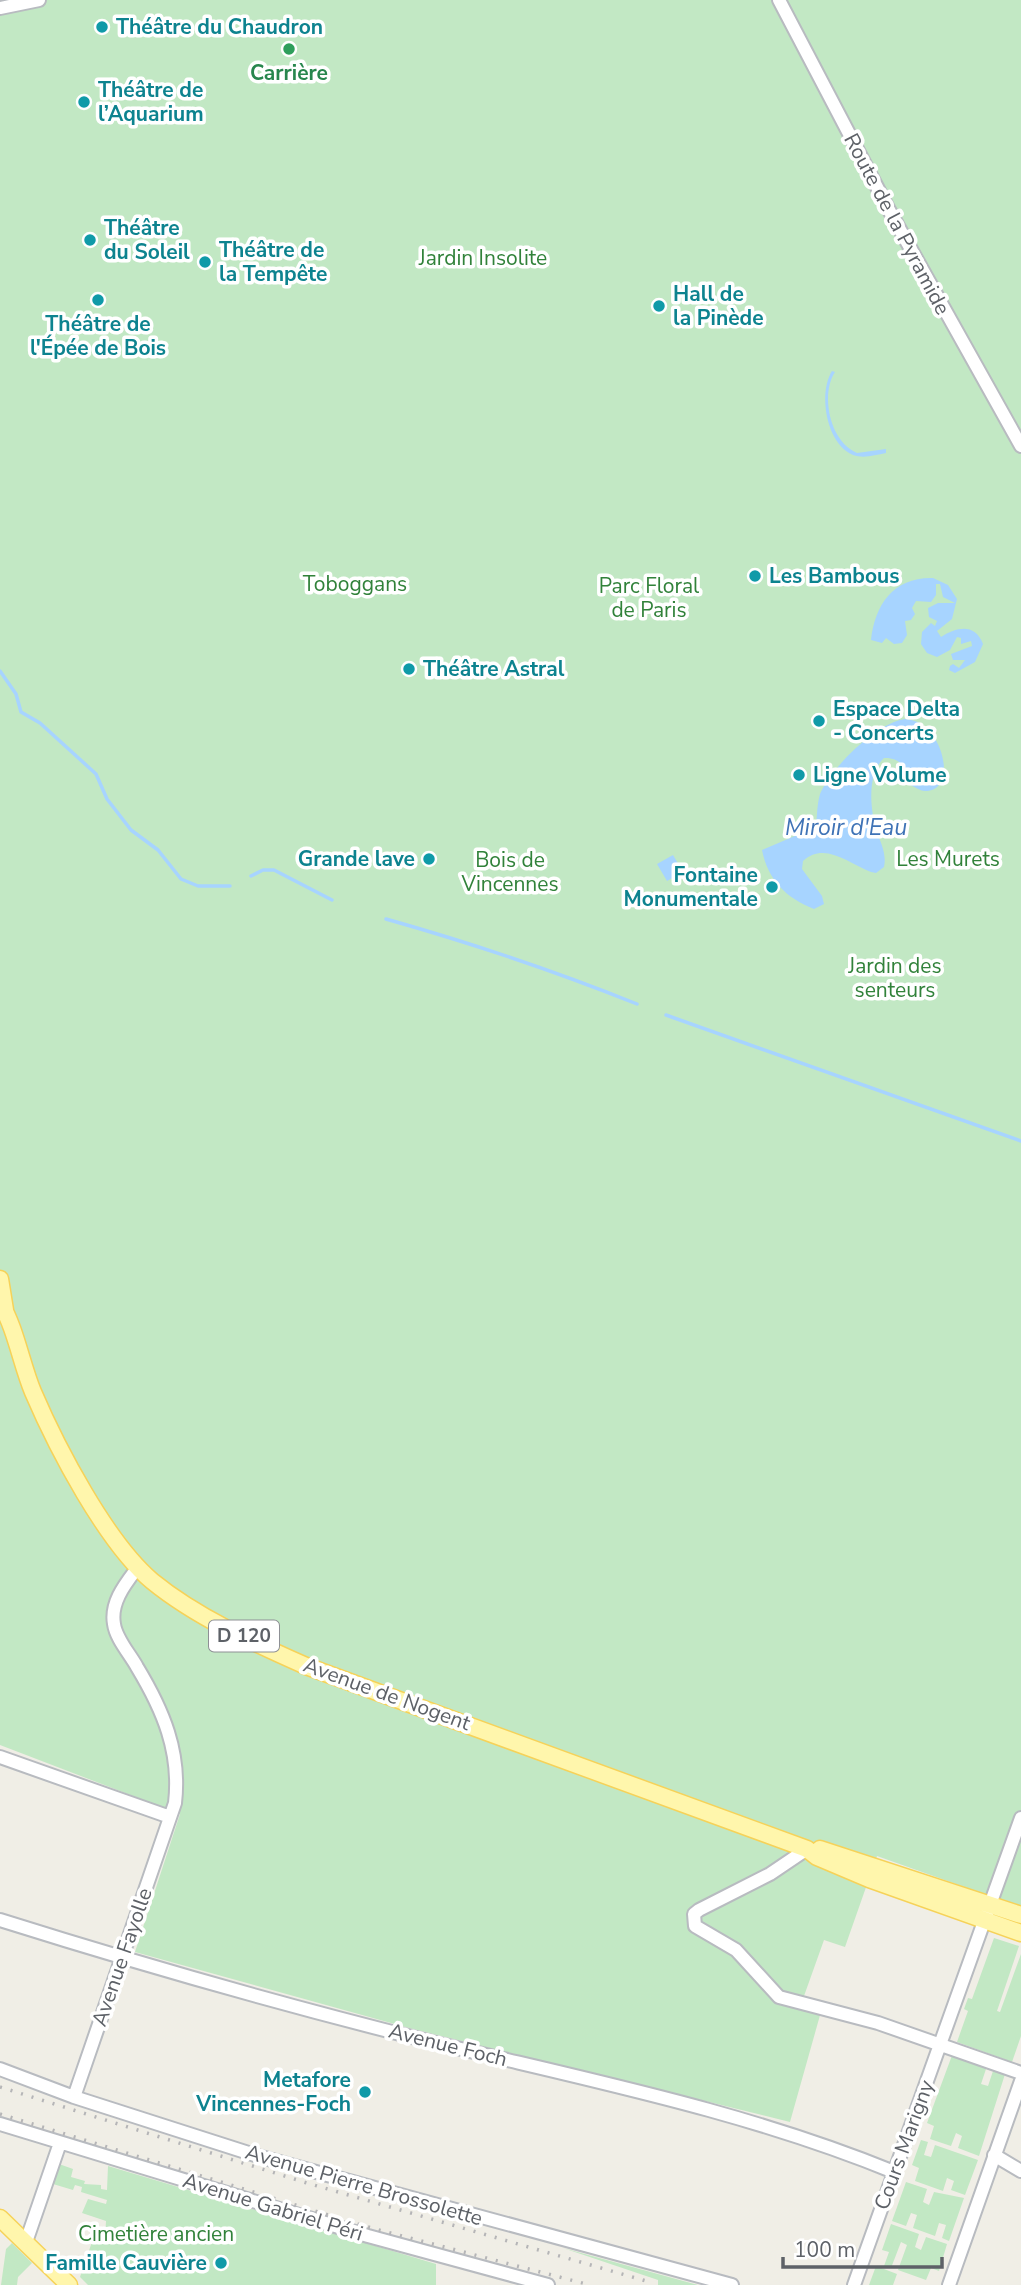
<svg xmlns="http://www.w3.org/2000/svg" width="1021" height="2285" viewBox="0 0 1021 2285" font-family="'Nunito Sans',sans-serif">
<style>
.green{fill:#c2e8c4}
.water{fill:#a7d4ff}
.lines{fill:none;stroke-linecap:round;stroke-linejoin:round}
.stream{stroke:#a7d4ff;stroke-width:3.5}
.minor-casing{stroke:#b8bbc0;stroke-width:16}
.major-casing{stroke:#f6d259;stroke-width:19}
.minor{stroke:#fff;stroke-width:12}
.major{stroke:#fff6ac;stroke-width:16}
.rail{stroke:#b5b5b7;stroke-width:3.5;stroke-dasharray:2 9;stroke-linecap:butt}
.culture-dot{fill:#0f9aa8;stroke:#fff;stroke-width:2.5}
.leisure-dot{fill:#2e9e5b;stroke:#fff;stroke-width:2.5}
.labels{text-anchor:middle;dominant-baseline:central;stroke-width:7;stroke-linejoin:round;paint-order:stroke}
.shield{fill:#fff;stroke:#8e9095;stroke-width:2}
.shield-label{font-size:19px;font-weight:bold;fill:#5d6167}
.culture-label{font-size:21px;font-weight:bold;fill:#0d838f;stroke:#fff;text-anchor:start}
.leisure-label{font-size:21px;font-weight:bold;fill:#27864d;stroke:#fff}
.street-label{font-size:21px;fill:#5d6167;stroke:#fff}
.park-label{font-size:21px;fill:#31823a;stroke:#fff}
.water-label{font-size:23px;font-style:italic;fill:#3f73b6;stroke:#fff}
</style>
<rect width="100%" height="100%" fill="#f0eee6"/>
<path class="green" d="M0,0H1021V1907L877,1856L845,1947L824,1940L804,1996L824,2001L790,2122L409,2028L135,1952L180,1814L0,1745Z
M994,1938L1019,1946L997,2011L1000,2012L1021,1954V2036L1012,2062L957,2042L968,2011L964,2009L968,1998L972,1999Z
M954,2050L988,2063L981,2084L988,2086L995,2065L1006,2071L979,2156L958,2148L962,2136L956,2133L951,2146L930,2139L934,2126L927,2123Z
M921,2140L928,2142L924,2155L931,2157L935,2145L978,2160L965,2195L951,2190L954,2181L947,2178L943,2191L915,2181L919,2168L912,2165Z
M59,2164L73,2169L71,2177L85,2181L84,2184L101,2185V2189L107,2190L108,2166L436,2264V2285H88L80,2277L94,2236L105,2239L106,2221L82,2213L88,2199L106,2204L107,2200L81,2192L82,2187L75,2185L73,2190L53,2184Z
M906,2182L927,2189L923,2202L929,2205L934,2192L964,2198L949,2241L942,2238L946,2225L939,2223L935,2236L913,2228L917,2215L911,2213L906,2226L892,2221Z
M891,2224L919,2234L915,2247L921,2250L926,2237L947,2244L939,2271L931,2268L926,2280L898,2270L907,2245L901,2242L891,2268L884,2266L889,2252L882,2250Z
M12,2243L32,2263L18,2277L17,2285H1L6,2249Z
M563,2248L698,2285H658V2280Z
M876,2266L897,2274L893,2285H869Z"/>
<path class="water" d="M832,371L835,372C820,395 830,442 857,453L886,449V453C875,455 864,459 853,455C826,444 818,393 832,371Z
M933,578L948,585L957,599L952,619L937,631L941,637C957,627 975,623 983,644L975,662L955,673L949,670L950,666L953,664L959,668L965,660H953L951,654L972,646L971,641L961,644V638L957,637L950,650L937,657L927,653L921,644L922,632L931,623L935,626L937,621L929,617L928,608L938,603H955L943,597L940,584H936V595L931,602L916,601L912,608L915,614L911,620L905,621L907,635L902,643L894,644L886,638L882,643L871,640C875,604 894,577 933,578Z
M905,719C944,721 959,792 925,791C920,791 913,786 909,784C909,769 900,757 884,758C867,774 870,808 876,829C880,842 887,853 884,867L876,873L871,872C849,864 825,841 803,861L802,869L822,896L824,904L814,909C786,898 768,880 762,850L816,827C817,817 817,804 820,794C831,768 876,723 905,719Z
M673,855L683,872L667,881L657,864Z"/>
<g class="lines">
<path class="stream" d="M0,671L16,694L21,712L40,723L96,774L107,799L131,830L158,850L181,879L198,886H230
M251,876L263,870H274L332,900
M386,919C471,943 555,971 637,1004
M666,1015L1021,1141"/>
<defs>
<path id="minor" d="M779,0L889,210L1021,446
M0,8L39,0
M0,1757L170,1817
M807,1849L770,1874L699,1910L694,1914L695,1926L736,1950L779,1997L878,2023L1021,2073
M0,1920C143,1965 287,2006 432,2042C588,2080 745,2111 894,2172
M0,2069L74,2097L261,2157L732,2285
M74,2097L175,1803C181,1752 163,1710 137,1667C130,1654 116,1639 114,1624C110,1602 126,1583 138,1567
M0,2124L368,2236L548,2285
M994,2155L1021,2171
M26,2242L60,2143
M854,2285L1021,1818
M949,2285L1021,2081"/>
<path id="major" d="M0,1279L5,1310
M0,1302C16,1329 21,1363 33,1392C57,1448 106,1542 152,1581C196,1617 254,1643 306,1666L807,1849L817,1857L869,1879L1021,1933
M820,1849L1021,1915
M0,2218L69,2285"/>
</defs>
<use href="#minor" class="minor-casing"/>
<use href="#major" class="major-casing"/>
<use href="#minor" class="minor"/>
<use href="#major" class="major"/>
<path class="rail" d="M0,2087L307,2183L653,2283
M0,2114L364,2226L590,2285"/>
</g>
<g class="culture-dot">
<circle cx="102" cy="27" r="7"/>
<circle cx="84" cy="102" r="7"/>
<circle cx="90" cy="240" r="7"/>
<circle cx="205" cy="262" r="7"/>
<circle cx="98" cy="300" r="7"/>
<circle cx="659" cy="306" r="7"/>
<circle cx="755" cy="576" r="7"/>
<circle cx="409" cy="669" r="7"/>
<circle cx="819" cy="721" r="7"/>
<circle cx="799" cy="775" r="7"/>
<circle cx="429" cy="859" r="7"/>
<circle cx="772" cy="887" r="7"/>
<circle cx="365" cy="2092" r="7"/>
<circle cx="221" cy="2263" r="7"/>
</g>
<circle class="leisure-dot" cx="289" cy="49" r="7"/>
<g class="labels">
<rect class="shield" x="209" y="1620.5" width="70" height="31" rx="5"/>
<g class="shield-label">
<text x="244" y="1636">D 120</text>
</g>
<g class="culture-label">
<text x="116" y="27">Théâtre du Chaudron</text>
<text x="98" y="90">Théâtre de<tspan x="98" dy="24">l’Aquarium</tspan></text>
<text x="104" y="228">Théâtre<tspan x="104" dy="24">du Soleil</tspan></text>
<text x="219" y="250">Théâtre de<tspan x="219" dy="24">la Tempête</tspan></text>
<text x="673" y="294">Hall de<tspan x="673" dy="24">la Pinède</tspan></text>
<text x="98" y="324" text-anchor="middle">Théâtre de<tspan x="98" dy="24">l'Épée de Bois</tspan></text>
<text x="769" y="576">Les Bambous</text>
<text x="423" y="669">Théâtre Astral</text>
<text x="833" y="709">Espace Delta<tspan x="833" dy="24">- Concerts</tspan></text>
<text x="813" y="775">Ligne Volume</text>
<text x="415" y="859" text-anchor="end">Grande lave</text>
<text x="758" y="875" text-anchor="end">Fontaine<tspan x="758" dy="24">Monumentale</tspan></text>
<text x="351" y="2080" text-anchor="end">Metafore<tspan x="351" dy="24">Vincennes-Foch</tspan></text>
<text x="207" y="2263" text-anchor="end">Famille Cauvière</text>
</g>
<g class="leisure-label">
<text x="289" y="73">Carrière</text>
</g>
<g class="street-label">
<text transform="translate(897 224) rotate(62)">Route de la Pyramide</text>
<text transform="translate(387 1694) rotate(20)">Avenue de Nogent</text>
<text transform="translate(122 1957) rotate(-71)">Avenue Fayolle</text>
<text transform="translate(448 2045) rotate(14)">Avenue Foch</text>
<text transform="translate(904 2145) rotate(-70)">Cours Marigny</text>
<text transform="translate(364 2185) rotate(16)">Avenue Pierre Brossolette</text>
<text transform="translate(273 2207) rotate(17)">Avenue Gabriel Péri</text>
</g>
<g class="park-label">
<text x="483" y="258">Jardin Insolite</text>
<text x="355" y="584">Toboggans</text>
<text x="649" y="586">Parc Floral<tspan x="649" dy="24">de Paris</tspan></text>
<text x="948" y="859">Les Murets</text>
<text x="510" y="860">Bois de<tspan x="510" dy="24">Vincennes</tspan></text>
<text x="895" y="966">Jardin des<tspan x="895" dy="24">senteurs</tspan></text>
<text x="156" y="2234">Cimetière ancien</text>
</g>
<g class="water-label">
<text x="846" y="827">Miroir d'Eau</text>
</g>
</g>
<path d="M783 2257v10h159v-10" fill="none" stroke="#5d6167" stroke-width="3.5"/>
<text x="794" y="2257" font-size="21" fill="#5d6167" stroke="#ffffff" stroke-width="5" paint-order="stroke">100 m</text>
</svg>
